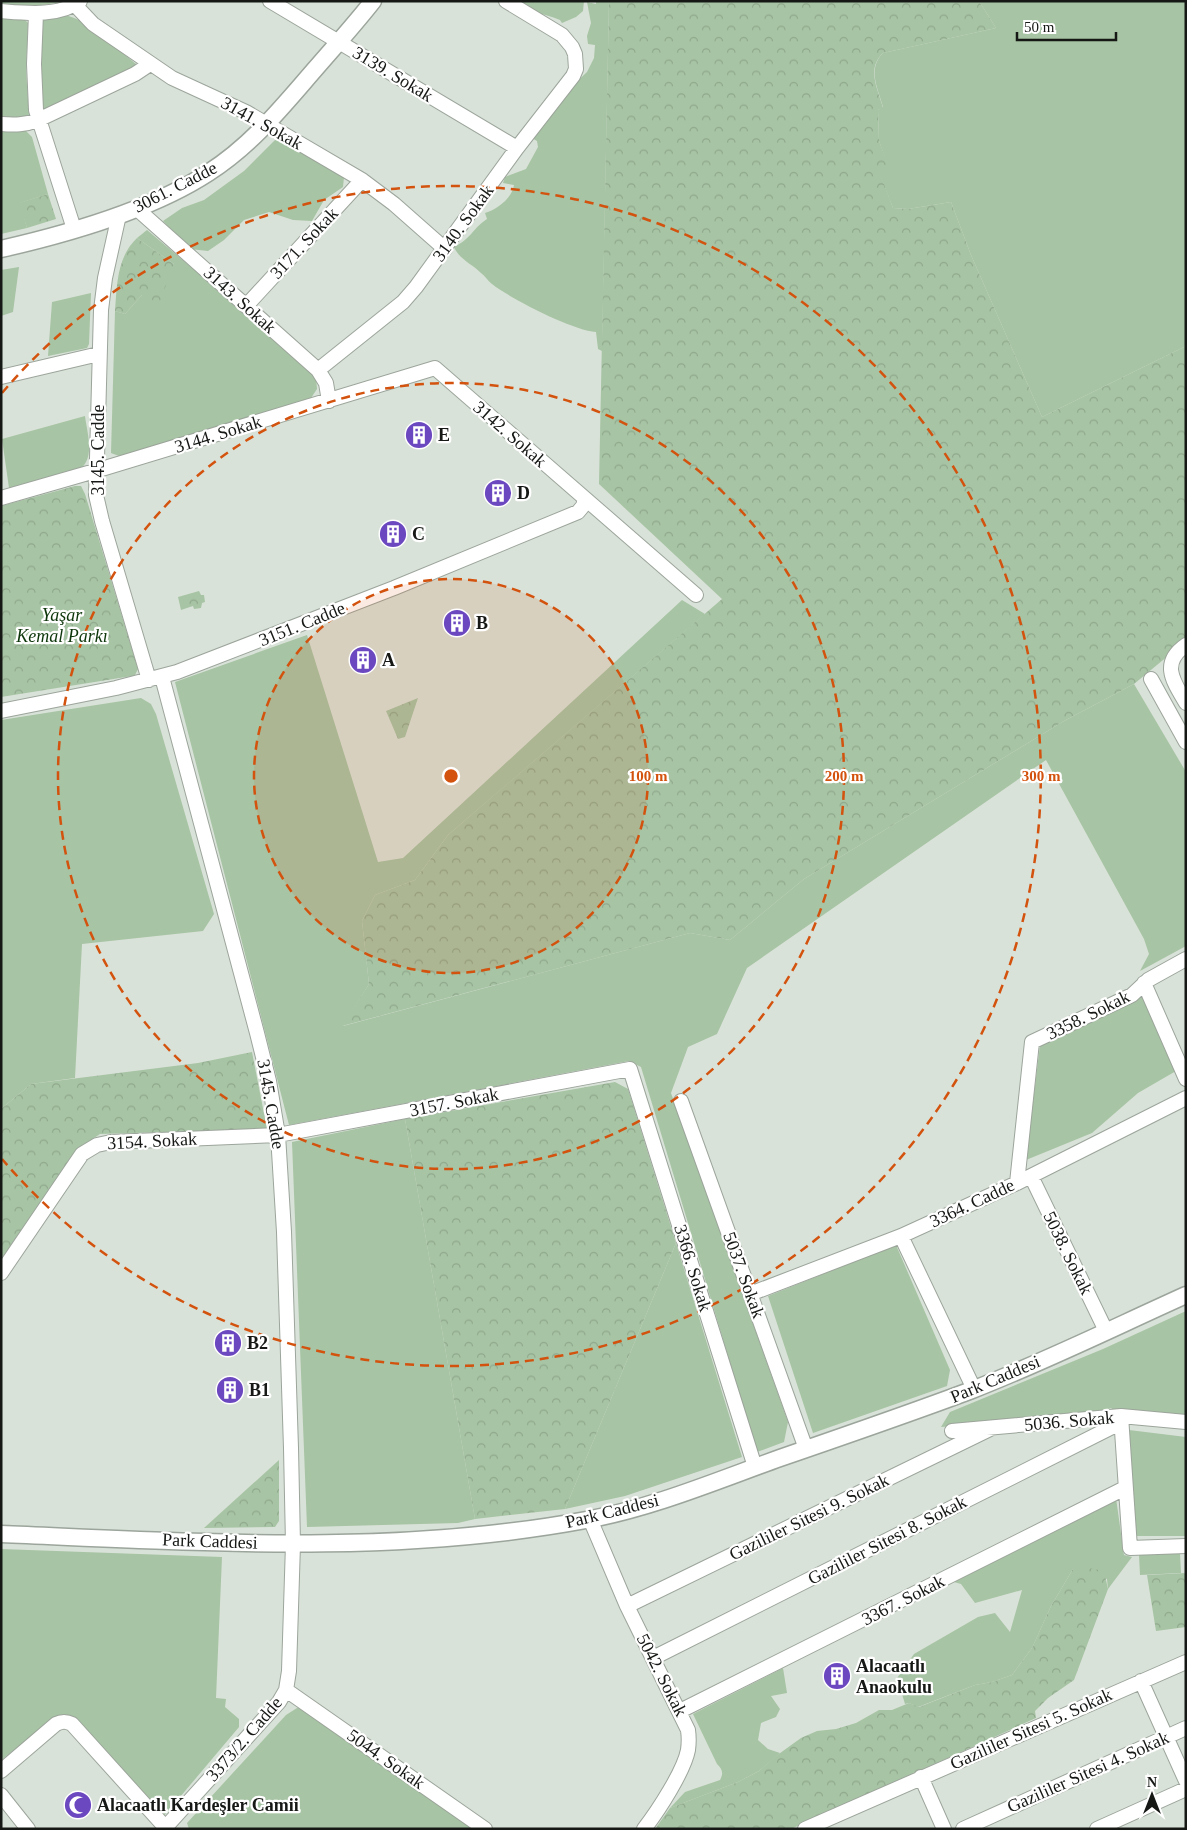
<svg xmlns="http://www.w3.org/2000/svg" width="1187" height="1830" viewBox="0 0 1187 1830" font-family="'Times New Roman',serif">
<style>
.green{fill:#a7c4a4}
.forest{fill:url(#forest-crowns)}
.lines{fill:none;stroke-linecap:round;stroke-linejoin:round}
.minor-casing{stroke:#9ca59b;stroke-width:16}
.tertiary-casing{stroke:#9ca59b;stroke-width:19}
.minor{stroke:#fff;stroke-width:14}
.tertiary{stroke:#fff;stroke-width:16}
.ring{fill:none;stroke:#d3520d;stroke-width:2.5;stroke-dasharray:9 6}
.labels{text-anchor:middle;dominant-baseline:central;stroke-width:4.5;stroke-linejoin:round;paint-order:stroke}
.street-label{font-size:18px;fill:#151815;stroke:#fff}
.poi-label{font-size:18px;font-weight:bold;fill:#151815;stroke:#fff;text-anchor:start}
.park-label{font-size:18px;font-style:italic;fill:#0d360a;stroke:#fff}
.centre{fill:#d3520d;stroke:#fff;stroke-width:2.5}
.ring-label{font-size:15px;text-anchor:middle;font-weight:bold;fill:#d3520d;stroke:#fff;stroke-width:4.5;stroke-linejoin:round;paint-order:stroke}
</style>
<defs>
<pattern id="forest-crowns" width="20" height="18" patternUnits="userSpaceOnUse" patternTransform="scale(1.25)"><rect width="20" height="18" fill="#a7c4a4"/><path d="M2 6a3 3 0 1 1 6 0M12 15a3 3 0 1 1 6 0" fill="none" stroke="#8fa88c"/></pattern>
</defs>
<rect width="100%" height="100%" fill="#d9e2d8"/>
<path class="green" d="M1,1H66C44,6 23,7 1,4Z
M510,1H584L583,11L576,17L562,23L560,20C543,13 525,11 510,1Z
M596,1H609L602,351L598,349L596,332C572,330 511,299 492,284C488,281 485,276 481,273C472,264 459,259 454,247C471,239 473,228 487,219L485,213C498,209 512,198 514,185L503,183L505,177L526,169L538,147L537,141L532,138L569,89L587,72L594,58L595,45L588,44L587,36L591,23L587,2L596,4Z
M979,1H1186V346L1042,417L971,255L951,202L908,209L893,208L877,167L887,163L879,141L878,110L883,107C878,89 867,69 883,53L996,28Z
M64,15C92,21 114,46 136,64L126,74L44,113L39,67L40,22L43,17Z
M1,16L23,18L28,23L26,70L29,116L23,121L1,118Z
M1,129L26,131L32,137L48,194L20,203L27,228L1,234Z
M276,139L344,177L343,187L324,200L312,221L293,220L269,212L244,220L224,240L208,251L190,249L163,221L182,208L204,200L244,171Z
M147,230L311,368L316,378L317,389L311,398L292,405L119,456L111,453L115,311L125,314L142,295L174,264L137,238Z
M19,267L13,312L1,316V270Z
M91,293L89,344L87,348L48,356L52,302Z
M85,416C87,432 95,457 81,468L9,488L2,439Z
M682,600L705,614L448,835L415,880L375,895L362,921L369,984L343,1026L690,933L730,940L804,879L1064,721L1134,684L1186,772V946L1140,971L1149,954L1144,939L1046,760L747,968L717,1034L688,1047L671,1093L788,1422L784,1442L757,1452L641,1067L629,1061L289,1125L175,682L307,635L378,862L403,858Z
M141,698L151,704L156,714L214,914L203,931L82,944L75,1078L31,1084L1,1109V720Z
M1145,995L1176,1071L1138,1093L1092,1133L1026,1160L1040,1045Z
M405,1119L475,1519L458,1523L307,1527L292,1142Z
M676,1243L742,1457L625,1496L565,1509Z
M896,1245L950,1370L947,1386L813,1433L768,1296Z
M1186,1311V1418L1113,1410L1111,1408L1106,1410L1103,1414L1087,1413L941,1427L950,1412L1103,1349Z
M1129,1430L1186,1437V1536H1137L1133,1529Z
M1116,1498L1124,1555L1132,1557L1108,1589L1107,1579L1073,1569L1051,1606L1032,1648L1012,1675L992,1682L975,1685L918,1707L909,1703L905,1704L902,1694L895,1681L914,1654L978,1617L995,1613L1010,1632L1022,1590L975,1603L961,1584L954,1582Z
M1,1549L222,1557L216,1698L226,1699L225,1707L239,1719V1727L164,1816L56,1717L1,1760Z
M1180,1553L1181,1573L1140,1575L1139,1555Z
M783,1668L787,1693L771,1696L780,1709L776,1717L761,1723L758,1740L768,1749L780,1753L759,1771L738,1782L670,1808L685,1792L720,1780C724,1773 722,1769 717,1764L693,1714Z
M297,1708L308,1709L477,1829H189L187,1823L286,1715Z"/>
<path class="forest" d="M609,1H979L996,28L883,53C866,69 878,89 883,108L878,110L879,141L888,164L878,168L893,208L908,209L951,202L971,255L1042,417L1186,346V641L1134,684L1064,721L804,879L730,940L690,933L342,1026L369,984L362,921L375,895L415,880L448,835L722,599L599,484Z
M48,194L56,219L27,228L19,203Z
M137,238L174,264L159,304L142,295L125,314L115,311C117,284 117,257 137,238Z
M75,486H81L85,494L138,669L135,675L132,676L1,697V506Z
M199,591L201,595H204L205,602L202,603L201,608L194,609L193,606L181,610L178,597Z
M418,698L405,737L398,739L386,711Z
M252,1052L267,1129L100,1134L75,1151L1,1260V1109L31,1084L198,1063Z
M615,1082L628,1089L676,1243L565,1509L475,1519L405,1119Z
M279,1460V1521L275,1527L204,1528Z
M1089,1568L1104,1571L1108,1589L1074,1680L1048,1698L1035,1711L1036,1718L791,1829H655L670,1808L738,1782L759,1771L776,1756L801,1738L817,1731L836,1729L856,1723L879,1710H892L909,1703L919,1707L975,1685L992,1682L1012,1675L1032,1648L1051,1606L1073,1569Z
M1186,1573V1627L1156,1631L1147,1575Z"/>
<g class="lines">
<defs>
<path id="minor" d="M270,1L517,148
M75,5L93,24L172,78L246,112L362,180L394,204L445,249
M1,11C26,13 59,17 80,1
M36,13L34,64L36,110L74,229
M1,124C15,125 25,125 38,120L135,74L150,64
M136,208L318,370L326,383L329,401
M119,215L105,278L101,310L96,495L102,521L149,680
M246,306L362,180
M318,370L403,302L416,287L517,148L573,76L576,69L575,54L572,47L562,35L506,1
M1,377L99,354
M1,498L95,471L435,368L696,595
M1186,645C1160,663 1173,681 1186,703
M162,677L257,1033L269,1081L278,1135L284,1232L291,1448L293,1544L289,1671L286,1690L279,1702L164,1829
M1151,679L1186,742
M1,711L116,688L177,672L394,588L578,512L583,506L585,499
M1144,983L1186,1079
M681,1101L806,1449
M1031,1176L1106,1331
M1017,1183L1032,1042L1132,995L1148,980L1186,959
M901,1236L974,1389
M1,1273L82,1154L97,1145L111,1142L278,1135L630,1069L755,1467
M750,1294L901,1236L1017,1183L1186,1098
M1121,1416L1130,1548L1186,1546
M952,1431L1121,1416L1186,1422
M590,1519L627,1606L688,1730C689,1737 689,1743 688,1750C684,1771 658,1811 644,1829
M627,1606L990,1429
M653,1658L1122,1422
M1141,1681L1186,1781
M286,1690L485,1829
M680,1711L1125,1488
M1,1771L56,1724C62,1721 66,1721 72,1724L165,1827
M921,1777L944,1829
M1,1795L28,1829
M805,1829L1186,1662
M963,1829L1186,1728
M1097,1829L1186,1789"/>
<path id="tertiary" d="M1,249C67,234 151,210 208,173C252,145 282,107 316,68C335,46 355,24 373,1
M1,1534C196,1542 393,1556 586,1520C652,1508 716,1481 780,1458C844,1436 908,1414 972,1390C1044,1362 1115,1327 1186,1295"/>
</defs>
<use href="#minor" class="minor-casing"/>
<use href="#tertiary" class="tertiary-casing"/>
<use href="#minor" class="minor"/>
<use href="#tertiary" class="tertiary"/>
</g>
<circle cx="451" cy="776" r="197" fill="#d3520d" fill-opacity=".12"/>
<g class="ring">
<circle cx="451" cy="776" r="197"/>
<circle cx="451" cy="776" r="393"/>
<path d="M2 393A590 590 0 1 1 2 1159"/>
</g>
<defs>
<symbol id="building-disc" viewBox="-11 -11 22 22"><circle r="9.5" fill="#6b47c0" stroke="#fff"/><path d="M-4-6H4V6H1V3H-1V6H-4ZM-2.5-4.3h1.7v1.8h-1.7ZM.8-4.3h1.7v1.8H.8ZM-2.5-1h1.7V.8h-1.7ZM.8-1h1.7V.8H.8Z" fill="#fff"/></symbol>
<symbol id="mosque-disc" viewBox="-11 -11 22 22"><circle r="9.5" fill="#6b47c0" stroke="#fff"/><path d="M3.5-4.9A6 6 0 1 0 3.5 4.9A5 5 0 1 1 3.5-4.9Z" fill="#fff"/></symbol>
</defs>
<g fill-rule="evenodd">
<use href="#building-disc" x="403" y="419" width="32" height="32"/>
<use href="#building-disc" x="482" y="477" width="32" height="32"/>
<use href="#building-disc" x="377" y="518" width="32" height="32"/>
<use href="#building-disc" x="441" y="607" width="32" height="32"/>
<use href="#building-disc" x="347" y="644" width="32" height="32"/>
<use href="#building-disc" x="212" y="1327" width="32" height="32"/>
<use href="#building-disc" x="214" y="1374" width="32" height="32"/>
<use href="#building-disc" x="821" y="1660" width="32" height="32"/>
<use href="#mosque-disc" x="62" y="1789" width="32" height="32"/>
</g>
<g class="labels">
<g class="street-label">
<text transform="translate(393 74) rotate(31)">3139. Sokak</text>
<text transform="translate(262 123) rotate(29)">3141. Sokak</text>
<text transform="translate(175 187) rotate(-27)">3061. Cadde</text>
<text transform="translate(463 223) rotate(-54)">3140. Sokak</text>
<text transform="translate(304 243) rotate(-47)">3171. Sokak</text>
<text transform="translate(240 300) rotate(42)">3143. Sokak</text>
<text transform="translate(218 434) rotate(-17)">3144. Sokak</text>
<text transform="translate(510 434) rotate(41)">3142. Sokak</text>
<text transform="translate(98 450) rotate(-90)">3145. Cadde</text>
<text transform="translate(302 624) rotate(-22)">3151. Cadde</text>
<text transform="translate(1088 1015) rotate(-26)">3358. Sokak</text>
<text transform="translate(454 1102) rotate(-11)">3157. Sokak</text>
<text transform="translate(271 1104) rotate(80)">3145. Cadde</text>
<text transform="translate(152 1141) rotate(-3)">3154. Sokak</text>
<text transform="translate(972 1203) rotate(-25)">3364. Cadde</text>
<text transform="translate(1068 1253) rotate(64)">5038. Sokak</text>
<text transform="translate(693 1268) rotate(73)">3366. Sokak</text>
<text transform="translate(744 1275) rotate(70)">5037. Sokak</text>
<text transform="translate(995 1379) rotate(-23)">Park Caddesi</text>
<text transform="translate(1069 1421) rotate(-5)">5036. Sokak</text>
<text transform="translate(612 1511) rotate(-14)">Park Caddesi</text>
<text transform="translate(809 1517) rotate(-26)">Gazililer Sitesi 9. Sokak</text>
<text transform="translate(887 1540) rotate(-27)">Gazililer Sitesi 8. Sokak</text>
<text transform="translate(210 1541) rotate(2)">Park Caddesi</text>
<text transform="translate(903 1600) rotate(-27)">3367. Sokak</text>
<text transform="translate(662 1675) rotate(63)">5042. Sokak</text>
<text transform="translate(1031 1729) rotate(-24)">Gazililer Sitesi 5. Sokak</text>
<text transform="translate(244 1739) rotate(-49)">3373/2. Cadde</text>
<text transform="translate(386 1759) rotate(35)">5044. Sokak</text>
<text transform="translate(1088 1772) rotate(-24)">Gazililer Sitesi 4. Sokak</text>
</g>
<g class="poi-label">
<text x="438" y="435">E</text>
<text x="517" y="493">D</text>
<text x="412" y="534">C</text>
<text x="476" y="623">B</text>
<text x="382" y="660">A</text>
<text x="247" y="1343">B2</text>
<text x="249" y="1390">B1</text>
<text x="856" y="1666">Alacaatlı<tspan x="856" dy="21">Anaokulu</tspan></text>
<text x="97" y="1805">Alacaatlı Kardeşler Camii</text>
</g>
<g class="park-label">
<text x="62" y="615">Yaşar<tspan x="62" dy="21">Kemal Parkı</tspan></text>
</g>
</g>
<circle cx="451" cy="776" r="8" class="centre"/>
<g class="ring-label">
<text x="648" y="781">100 m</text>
<text x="844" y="781">200 m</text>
<text x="1041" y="781">300 m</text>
</g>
<rect width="1187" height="1830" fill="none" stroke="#151815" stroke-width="5"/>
<g transform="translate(1152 1795)" stroke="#ffffff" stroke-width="4" paint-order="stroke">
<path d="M0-4L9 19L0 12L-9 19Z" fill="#151815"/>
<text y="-8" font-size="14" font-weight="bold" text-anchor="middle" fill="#151815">N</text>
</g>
<path d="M1017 32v8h99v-8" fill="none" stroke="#151815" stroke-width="2.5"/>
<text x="1024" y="32" font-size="15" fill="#151815" stroke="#ffffff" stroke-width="4" paint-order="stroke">50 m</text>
</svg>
